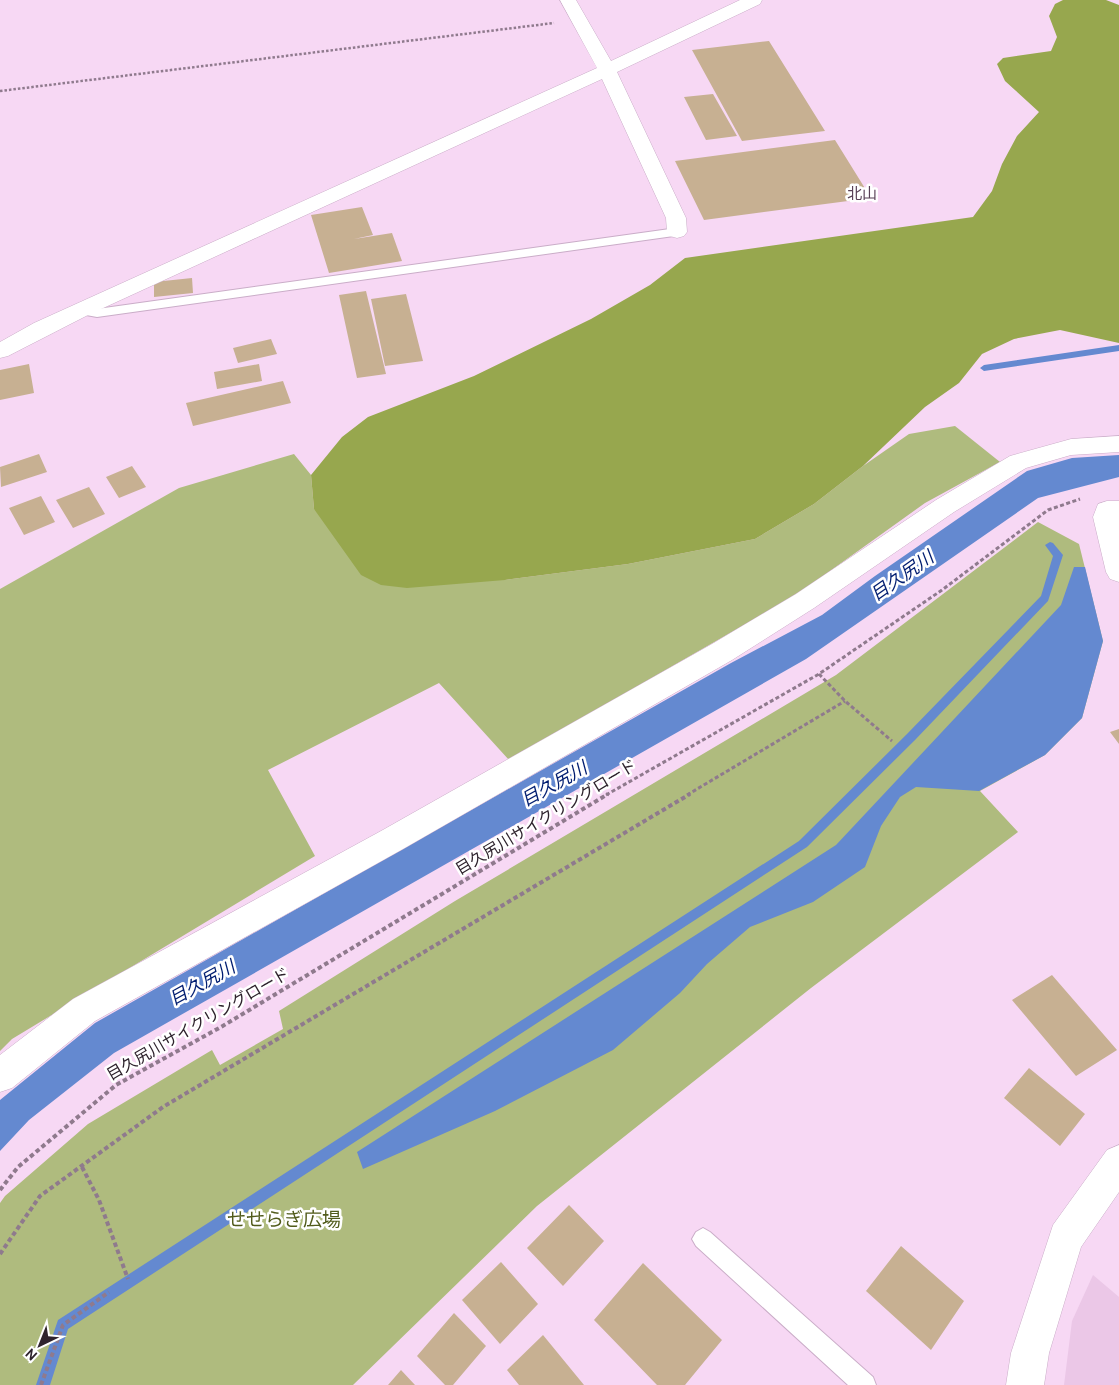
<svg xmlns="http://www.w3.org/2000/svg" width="1119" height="1385" viewBox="0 0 1119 1385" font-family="Cabin,'Noto Sans JP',sans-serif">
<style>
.built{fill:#ebc7e7}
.green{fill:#afbb7e}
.forest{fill:#97a74e}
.water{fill:#6489d0}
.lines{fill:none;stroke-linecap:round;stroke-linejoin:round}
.stream{fill:#6489d0;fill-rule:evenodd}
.building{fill:#c7b092}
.lane-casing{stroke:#caadc8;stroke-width:2}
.street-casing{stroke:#caadc8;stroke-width:1}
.secondary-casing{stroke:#caadc8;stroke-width:1}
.path-far2{stroke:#8f7a8d;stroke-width:2.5;stroke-dasharray:2.5 2;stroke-linecap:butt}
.path-far1{stroke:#8f7a8d;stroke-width:3;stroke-dasharray:4 2.5;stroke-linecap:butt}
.path{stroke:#8f7a8d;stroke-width:4;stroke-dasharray:4.5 3;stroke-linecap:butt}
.lane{fill:#fff;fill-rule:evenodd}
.street{fill:#fff;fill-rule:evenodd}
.secondary{fill:#fff;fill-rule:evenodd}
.labels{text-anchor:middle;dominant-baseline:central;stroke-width:5;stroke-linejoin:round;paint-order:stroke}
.far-neighbourhood-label{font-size:15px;fill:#594157;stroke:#fff}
.street-label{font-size:16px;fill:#2e232d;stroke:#fff}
.water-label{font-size:18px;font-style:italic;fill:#001d70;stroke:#fff}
.near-park-label{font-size:19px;fill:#515b1b;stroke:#fff}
</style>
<rect width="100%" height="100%" fill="#f7d8f4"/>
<path class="built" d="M1093,1275L1119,1297V1385H1064L1072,1321Z"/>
<path class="green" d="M955,426L1000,462L925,503L798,594L509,760L439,683L268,770L315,856L12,1039L0,1051V589L179,488L294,454L311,475L314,509L505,580L628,564L755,539L814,504L863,466L909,434Z
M1038,522L1079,544L1103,641L1082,718L1045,755L980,791L1018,832L811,988L537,1206L353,1385H0V1203L5,1196L88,1124L212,1050L220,1065L283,1029L279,1011L455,901L836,675Z"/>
<path class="forest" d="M1063,0H1106L1119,5V343L1060,330L1014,339L982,354L959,383L925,407L863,466L814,504L755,539L628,564L505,580L407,588L381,585L361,575L314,509L311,475L342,437L368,417L474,376L591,319L650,285L685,258L973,217L992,191L1002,164L1017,136L1039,112L1005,81L997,64L1003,58L1051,51L1057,37L1049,16L1055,4Z"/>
<path class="water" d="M1119,455V477L1038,498L806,659L114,1053L29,1120L0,1151V1100L95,1023L731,663L822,615L875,576L1027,471L1072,458Z
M1074,567H1085L1103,641L1082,718L1045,755L979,791L916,787L900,797L881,826L865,867L813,902L750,927L707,964L680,993L613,1050L495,1111L363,1169L357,1152L836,845L1061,605Z"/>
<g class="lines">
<path class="stream" d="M1119,345V351L984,371L980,368L984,365Z
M1050,542L1053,543L1063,555L1048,601L915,740L807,847L68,1329L50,1385H36L58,1320L799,841L907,734L1041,596L1053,556L1045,545Z"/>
</g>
<path class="building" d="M769,41L825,131L742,141L692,50Z
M713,94L737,136L706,140L684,97Z
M835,140L871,198L704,220L675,161Z
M362,207L373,235L354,239L392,233L402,261L329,273L311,215Z
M192,278L193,293L154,297V282Z
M366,291L386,374L357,378L339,295Z
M406,294L423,361L385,366L371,299Z
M271,339L277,354L238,363L233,348Z
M29,364L34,393L0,400V370Z
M259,364L262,381L217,389L214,372Z
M283,381L291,403L193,426L186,403Z
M39,454L47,472L1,487L0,467Z
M132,466L146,487L119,498L106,477Z
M89,487L105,514L73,528L56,500Z
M41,496L55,522L24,535L9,508Z
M1119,729V744L1110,732Z
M1052,975L1117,1050L1076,1076L1012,1000Z
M1029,1068L1085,1114L1060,1146L1004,1098Z
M569,1205L604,1241L563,1286L527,1248Z
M901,1246L964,1301L931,1350L866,1291Z
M501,1262L538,1304L500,1344L462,1300Z
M643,1263L722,1340L685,1385H657L594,1320Z
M454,1313L486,1346L453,1385H445L417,1356Z
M543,1335L584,1385H519L507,1370Z
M401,1370L415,1385H388Z"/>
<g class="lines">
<defs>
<path id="lane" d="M677,228L681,229L683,232L681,235L97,317L75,313L74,310L80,306L97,309Z
M703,1228L710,1232L873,1377L876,1385H848L696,1246L692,1239L696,1232Z"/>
<path id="street" d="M560,0H576L611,61L740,0H762L760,4L617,72L686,218L687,232L684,236L677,238L670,236L667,232L666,218L602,79L88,315L8,356L0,358V342L34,323L597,68Z
M1119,436V452L1071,455L1026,468L954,512L814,608L732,660L403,849L95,1021L12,1088L0,1092V1055L73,999L381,831L712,644L796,594L936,500L1010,456L1071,439Z
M1107,501H1119V582L1110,579L1106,572L1093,517L1098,504Z"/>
<path id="secondary" d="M1119,1145V1192L1081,1247L1049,1353L1044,1385H1006L1011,1353L1053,1225L1107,1150Z"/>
</defs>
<use href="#lane" class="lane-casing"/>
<use href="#street" class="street-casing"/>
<use href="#secondary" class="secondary-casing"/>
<path class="path-far2" d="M0,91L554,23"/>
<path class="path-far1" d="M819,674L845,701L892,741
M606,795L819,674L942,590L1048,510L1080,499
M687,795L845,701"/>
<path class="path" d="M82,1167L99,1200L128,1279
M0,1190L18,1167L116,1085L221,1027L608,794
M0,1254L40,1196L163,1107L690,794
M41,1385L63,1325L109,1292"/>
<use href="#lane" class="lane"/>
<use href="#street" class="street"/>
<use href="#secondary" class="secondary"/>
</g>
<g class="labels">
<g class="far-neighbourhood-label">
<text x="862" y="194">北山</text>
</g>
<g class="street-label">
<text transform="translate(546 817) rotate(-31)">目久尻川サイクリングロード</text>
<text transform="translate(198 1024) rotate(-30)">目久尻川サイクリングロード</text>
</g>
<g class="water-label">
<text transform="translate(902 576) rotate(-35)">目久尻川</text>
<text transform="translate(554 784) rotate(-29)">目久尻川</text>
<text transform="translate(202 983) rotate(-29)">目久尻川</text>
</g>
<g class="near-park-label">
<text x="284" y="1219">せせらぎ広場</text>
</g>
</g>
<g transform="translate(40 1345) rotate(223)" stroke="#ffffff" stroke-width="4" paint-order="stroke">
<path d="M0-4L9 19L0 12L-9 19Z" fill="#2e232d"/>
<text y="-8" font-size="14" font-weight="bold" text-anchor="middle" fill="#2e232d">N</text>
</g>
</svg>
